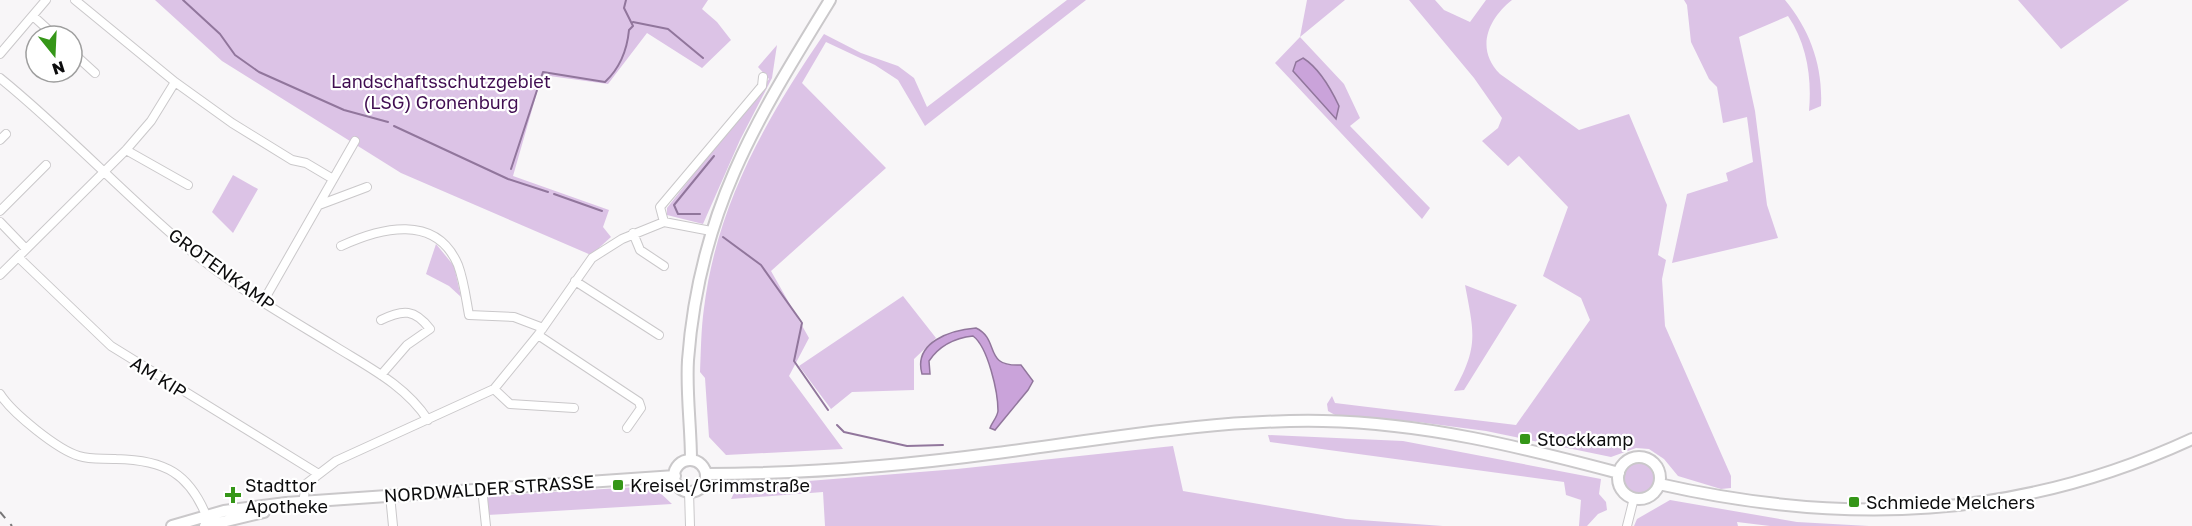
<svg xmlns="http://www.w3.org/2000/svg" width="2192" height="526" viewBox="0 0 2192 526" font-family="'Golos Text',sans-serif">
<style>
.green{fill:#dcc3e6}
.water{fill:#caa3da;stroke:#91769c;stroke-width:1.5}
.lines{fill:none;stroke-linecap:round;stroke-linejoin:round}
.stream{stroke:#91769c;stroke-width:2}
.minor-casing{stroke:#cac8ca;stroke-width:10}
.secondary-casing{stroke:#cac8ca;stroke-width:14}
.minor{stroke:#fff;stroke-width:8}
.secondary{stroke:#fff;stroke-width:10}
.rail{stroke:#777677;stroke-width:2;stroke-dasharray:8 8;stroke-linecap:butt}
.poi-dot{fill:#359618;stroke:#fff;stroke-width:2}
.labels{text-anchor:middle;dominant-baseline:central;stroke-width:4.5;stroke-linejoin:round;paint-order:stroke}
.park-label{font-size:18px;fill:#400d51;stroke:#fff}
.street-label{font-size:18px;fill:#0c0c0d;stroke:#fff}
.poi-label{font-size:18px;fill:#0c0c0d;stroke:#fff;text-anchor:start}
</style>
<rect width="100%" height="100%" fill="#f8f6f8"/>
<path class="green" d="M155,0H708L702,9L717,22L731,40L702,68L647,33L608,84L542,75L513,176L609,210L603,227L611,237L591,255L401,173L222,61Z
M1067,0H1086L925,126L898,80L875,65L826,42L802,83L886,168L771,271L809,338L789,376L843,449L726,455L709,437L705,378L700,372C701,351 701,329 704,308C717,204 766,119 824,34L861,53L898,66L914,78L927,107Z
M1307,0H1345L1300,37L1344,84L1360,118L1350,126L1430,208L1422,219L1275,63L1300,37Z
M1409,0H1435L1444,10L1470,22L1486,0H1512C1488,19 1475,49 1500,74L1579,130L1629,114L1667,205L1658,255L1666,260L1662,279L1665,326L1731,476V488L1721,489L1678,476L1664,459L1649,449L1636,448L1611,457L1486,431L1418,422L1335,415L1328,411L1327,404L1332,396L1335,403L1516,425L1590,320L1581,298L1543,276L1568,207L1519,156L1508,166L1482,141L1498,128L1502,118L1474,78Z
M1684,0H1785C1810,30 1823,66 1821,106L1809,111C1812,78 1807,44 1788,16L1739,37L1755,111L1767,205L1778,238L1672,263L1687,194L1728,181L1726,173L1753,162L1747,117L1723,123L1717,87L1709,79L1691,42L1687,5Z
M2018,0H2129L2061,49Z
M777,45L772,78L740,140L703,224L667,215V208L769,79L758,67Z
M233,175L258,189L233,233L212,212Z
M436,244L454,266L461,297L449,286L426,274Z
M1465,285L1517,305L1464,390L1454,391C1479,346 1474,333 1465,285Z
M903,296L936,338L914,359V390L852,392L831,409L799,366Z
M1268,435L1403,441L1601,479L1599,494L1606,502L1607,510L1598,514L1587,526H1579L1581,500L1566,495L1564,482L1270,442Z
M1173,446L1183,491L1346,519L1443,526H825L823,492L731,499L736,489L748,486L957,469Z
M1624 478a15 15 0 1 1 30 0a15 15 0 1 1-30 0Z
M637,487L656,489L672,504L487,515L486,496Z
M1670,500L1797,522L1869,526H1770L1737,522L1738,526H1634L1637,519Z"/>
<path class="water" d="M1303,58C1319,68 1331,89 1339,106L1336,119L1293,71L1296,62Z
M976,328C1001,340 982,367 1021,365L1033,381L1028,390L995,430L990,428C992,422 997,418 998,411C998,392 988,347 973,336C955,338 939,346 929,361L930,374H922C913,342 951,330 976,328Z"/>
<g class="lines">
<path class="stream" d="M183,0L220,34L235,55L259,72L344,110L388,122
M633,22L668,29L703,58
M394,126L508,179L548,192
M511,169L543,72L605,82C620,68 627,51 629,30L633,26L624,8L626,0
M554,194L602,211
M700,214H678L674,205L714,156
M723,237L761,265L800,320L802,323L794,361L828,410
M837,425L844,432L907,446L943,445"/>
<defs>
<path id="minor" d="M75,0L175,82L232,123L292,160L306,163L333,179
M33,16L55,36
M72,52L95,73
M0,54L46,0
M0,78C68,133 128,199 196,255C239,290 289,318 336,347C370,368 406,386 428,420
M0,140L6,134
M126,150L188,185
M319,205L367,187
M0,211L46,165
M0,222L26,249
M664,222L660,207L762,86L763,77
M633,233L640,250L664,266
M341,246C380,228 436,213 458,265C464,281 466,299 469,315L514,317L543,328
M18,257L111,346L317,473
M0,275L126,150L151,121L175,82
M575,281L659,335
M263,302L355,141
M381,320C403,309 415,309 430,329L407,345L381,375
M538,335L639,402L641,408L627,428
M494,389L510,404L574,408
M0,394C12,413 58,450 79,456C91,460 103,458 116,459C165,460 190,473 208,520
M482,488L486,526
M689,491L690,526
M390,495L393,526
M303,503L306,484L336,461L494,389L538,335L592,258L622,239L664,222L711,231
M1627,526L1634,498"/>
<path id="secondary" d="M1618 478a21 21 0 1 1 42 0a21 21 0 1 1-42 0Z
M691,460C691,427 686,393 688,360C699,212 755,122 830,0
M674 476a16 16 0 1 1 32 0a16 16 0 1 1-32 0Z
M706,474C803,474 900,466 997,453C1105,439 1214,419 1323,421C1425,423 1521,447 1619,473
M1659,484C1845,526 2017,520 2192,439
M172,526L224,511L286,503L675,476
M205,526L264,512"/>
</defs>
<use href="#minor" class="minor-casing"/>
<use href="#secondary" class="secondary-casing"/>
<use href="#minor" class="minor"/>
<use href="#secondary" class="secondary"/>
<path class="rail" d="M0,512L12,526"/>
</g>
<g class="poi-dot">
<rect x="1519" y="433" width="12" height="12" rx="3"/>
<rect x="612" y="479" width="12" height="12" rx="3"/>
<path d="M230 486h6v6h6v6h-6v6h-6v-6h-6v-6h6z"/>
<rect x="1848" y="496" width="12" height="12" rx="3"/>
</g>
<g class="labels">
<g class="park-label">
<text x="441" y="81">Landschaftsschutzgebiet<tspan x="441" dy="21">(LSG) Gronenburg</tspan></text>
</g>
<g class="street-label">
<text transform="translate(222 269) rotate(36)">GROTENKAMP</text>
<text transform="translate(159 377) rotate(32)">AM KIP</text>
<text transform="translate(489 488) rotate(-4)">NORDWALDER STRASSE</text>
</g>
<g class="poi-label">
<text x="1537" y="439">Stockkamp</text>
<text x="245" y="485">Stadttor<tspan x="245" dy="21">Apotheke</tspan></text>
<text x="630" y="485">Kreisel/Grimmstraße</text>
<text x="1866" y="502">Schmiede Melchers</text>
</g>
</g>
<g transform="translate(54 54) rotate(162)"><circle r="28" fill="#ffffff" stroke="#9e9e9e" stroke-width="1.5"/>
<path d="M0-4.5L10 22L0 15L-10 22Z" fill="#359618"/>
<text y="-9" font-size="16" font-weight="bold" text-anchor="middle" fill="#0c0c0d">N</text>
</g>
</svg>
